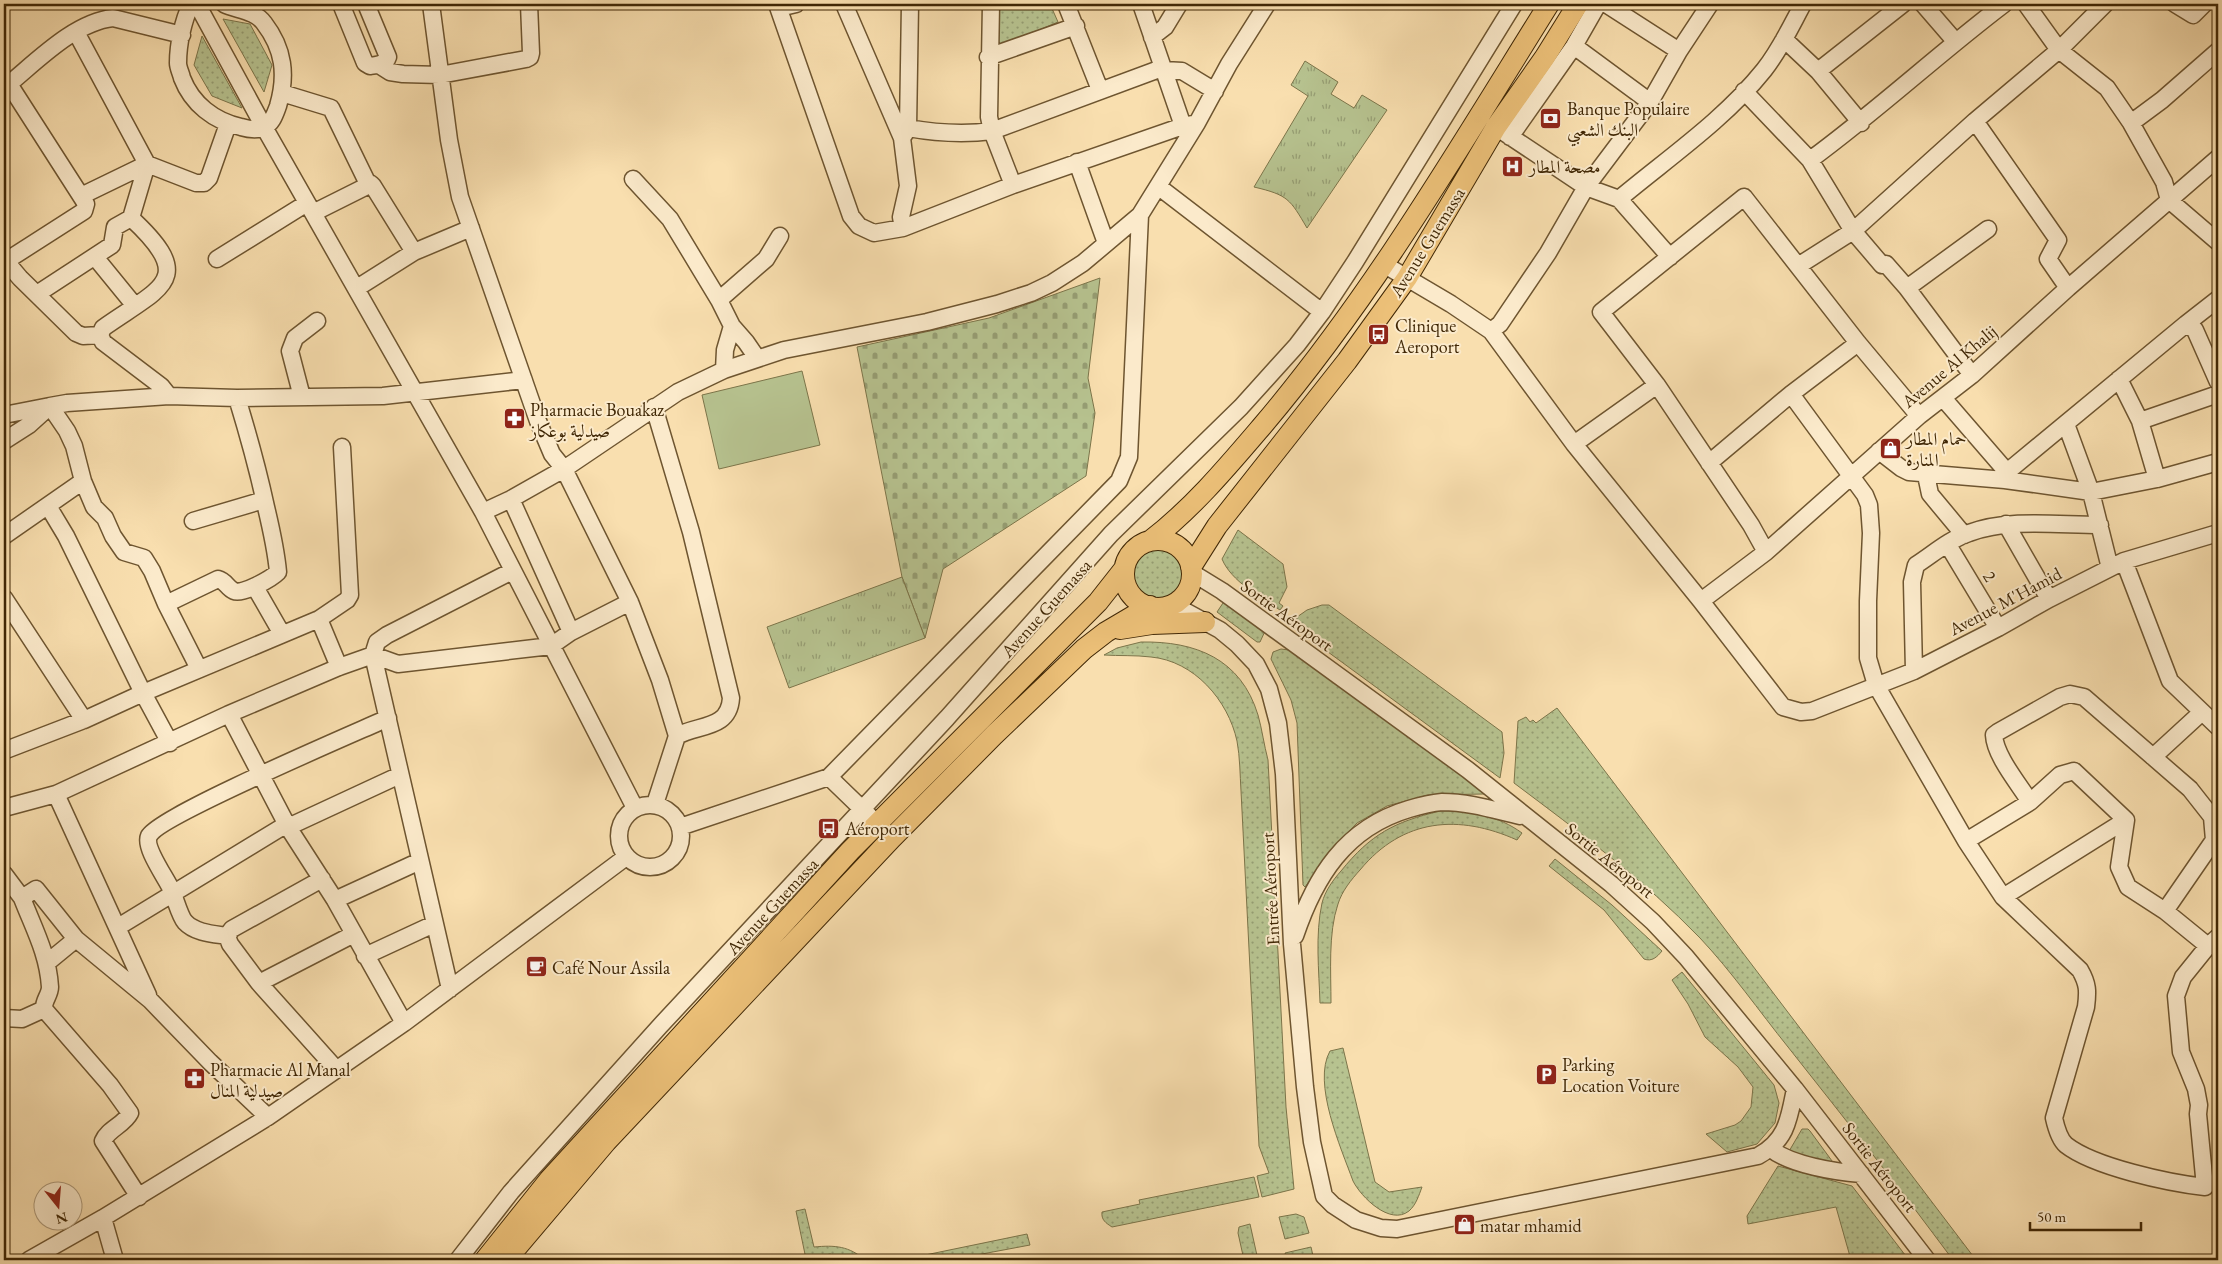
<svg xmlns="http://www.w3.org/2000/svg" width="2222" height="1264" viewBox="0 0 2222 1264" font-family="'EB Garamond',Amiri,serif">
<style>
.grass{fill:url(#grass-dots);stroke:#7c754a}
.cemetery{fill:url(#cemetery-stones);stroke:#7c754a}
.park{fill:url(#park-tufts);stroke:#7c754a}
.pitch{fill:#b7c390;stroke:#7c754a}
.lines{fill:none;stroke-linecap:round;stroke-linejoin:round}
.minor-casing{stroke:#6e5530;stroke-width:19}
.major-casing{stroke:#402705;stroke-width:22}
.minor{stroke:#fbeacb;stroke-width:16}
.major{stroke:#ecc078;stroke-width:20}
.labels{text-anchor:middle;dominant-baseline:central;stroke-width:4;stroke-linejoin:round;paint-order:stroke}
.poi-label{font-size:18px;fill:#402705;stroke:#fbeacb;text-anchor:start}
.street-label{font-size:18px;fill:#402705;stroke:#fbeacb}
</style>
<defs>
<pattern id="grass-dots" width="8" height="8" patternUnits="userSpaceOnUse" patternTransform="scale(1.25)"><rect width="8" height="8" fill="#b7c390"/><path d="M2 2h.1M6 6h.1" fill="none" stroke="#969e74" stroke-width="1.8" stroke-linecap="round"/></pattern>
<pattern id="cemetery-stones" width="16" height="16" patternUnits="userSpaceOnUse" patternTransform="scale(1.25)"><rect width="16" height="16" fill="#b7c390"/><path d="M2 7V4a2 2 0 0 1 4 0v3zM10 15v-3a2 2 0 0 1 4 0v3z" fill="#969e74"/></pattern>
<pattern id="park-tufts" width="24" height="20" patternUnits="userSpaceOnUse" patternTransform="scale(1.25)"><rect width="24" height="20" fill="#b7c390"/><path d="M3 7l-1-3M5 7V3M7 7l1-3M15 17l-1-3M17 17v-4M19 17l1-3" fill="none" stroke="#969e74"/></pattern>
</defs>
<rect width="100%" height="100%" fill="#f9dfaf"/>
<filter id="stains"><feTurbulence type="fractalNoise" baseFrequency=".004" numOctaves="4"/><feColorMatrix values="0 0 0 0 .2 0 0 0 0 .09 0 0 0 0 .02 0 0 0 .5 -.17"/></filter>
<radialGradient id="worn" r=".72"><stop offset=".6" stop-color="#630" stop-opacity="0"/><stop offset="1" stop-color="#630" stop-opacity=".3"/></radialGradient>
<path class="grass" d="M996,4H1050L1058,22L994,49Z
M223,19L250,24L272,65L264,92Z
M202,36L242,108L212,96L194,65Z
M1238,530L1283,564L1287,587L1279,603L1283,606L1280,610C1260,597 1231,581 1222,559Z
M1133 574a25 25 0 1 1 50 0a25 25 0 1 1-50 0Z
M1225,600L1266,629L1260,642H1257L1217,612Z
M1322,605H1329L1502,732L1504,753L1500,778L1298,630L1296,623L1297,617L1307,610Z
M1141,642C1196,641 1241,659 1258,715C1262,729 1264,745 1268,760L1286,1107L1294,1189L1262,1197L1257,1176L1269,1173L1259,1146L1241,791C1240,775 1240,757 1237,741C1228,700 1194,661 1151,657C1135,655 1119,656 1104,655L1117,648Z
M1281,649L1289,650L1303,659L1464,777L1484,794L1428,795L1387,806L1357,823L1333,848L1305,887L1303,885L1297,723L1291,700L1271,659L1273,652Z
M1557,708L1976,1260H1953C1900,1188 1844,1118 1788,1047C1759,1011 1732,972 1700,938C1644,880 1578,831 1514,783L1518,721L1526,717L1530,722L1533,720L1536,723Z
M1440,811C1469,810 1499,816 1522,833L1517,840C1459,814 1403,818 1360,870C1351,880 1342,891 1338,904C1328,933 1331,973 1331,1003H1320C1319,971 1315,935 1322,903C1325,891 1333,880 1341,871C1371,834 1394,822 1440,811Z
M1555,859L1612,905L1662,951C1657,957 1652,962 1644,959L1604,910L1549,866Z
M1682,972L1774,1085L1779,1103L1775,1123L1757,1144L1727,1152L1706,1134L1735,1125L1741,1121L1751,1107L1753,1087L1738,1067L1705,1037L1688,1004L1672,980Z
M1343,1048L1375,1182L1389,1192L1422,1187C1419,1195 1416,1205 1409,1211C1390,1226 1361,1197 1353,1181C1341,1148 1312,1083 1330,1051Z
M1802,1129H1808L1810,1131L1835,1165L1788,1153Z
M1778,1166L1852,1186L1909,1260H1851L1836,1207L1748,1224L1747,1216Z
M1254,1177L1259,1197L1112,1227C1106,1223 1101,1220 1102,1212L1140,1204L1139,1200Z
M805,1209L814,1247C835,1245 849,1246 865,1260H847L830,1254L806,1259L796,1211Z
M1296,1214L1304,1217L1309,1233L1285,1239L1279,1217Z
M1250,1224L1258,1260H1244L1238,1233L1239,1227Z
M1027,1234L1030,1245L950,1260H901Z
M1311,1247L1314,1260H1287L1285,1253Z"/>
<path class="cemetery" d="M1100,278L1088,378L1095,413L1086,476L943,569L925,638L902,577L857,347L989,318Z"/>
<path class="park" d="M1305,61L1338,82L1331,94L1354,108L1362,95L1387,110L1307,228C1290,199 1288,195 1254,187L1308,96L1291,85Z
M902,577L925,638L789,688L767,627Z"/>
<path class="pitch" d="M802,371L820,445L719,469L702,395Z"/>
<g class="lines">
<defs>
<path id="minor" d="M191,4C183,21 178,44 178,63C178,68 181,73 182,78C192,104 214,121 241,127C248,129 257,131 264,127C272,124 275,114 278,106C287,75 284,49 264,23C256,11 237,10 224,4
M197,4L264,127L483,512L635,808
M341,4L365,63L370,66C377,65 386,64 388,57L366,4
M431,4L449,140L460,197L538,421L552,454L564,469L630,602L660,680L677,736L655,804
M777,4L851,216L859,226L874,233L903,228L1013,185L1183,126L1197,123
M844,4L902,138L908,186L901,217L903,228
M991,4L989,117L992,131L1013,185
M1066,4L1100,90
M1141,4L1183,126
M1606,4L1679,51
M1923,4L1955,41
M2026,4L2059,50L2107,88L2131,123L2164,182L2169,200L2218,242
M2175,4L2193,15L2204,4
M779,8L796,4
M1152,37L1165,27L1179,4
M1784,39L1818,71L1861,123
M1574,46L1650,102
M988,57L1076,26
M379,65L390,72L403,74L440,75L526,59L530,57L531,53L529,4
M1164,70L1182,71L1215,91
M1818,71L1903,4
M1744,91L1810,160L1853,231L1882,265L1886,264L1907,288L1972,375
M4,92L9,84C38,60 75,22 113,18L182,35
M282,93L331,108L368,184
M1975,121L2058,240L2048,259L2068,288
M2131,123L2162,100L2218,51
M1496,127L1586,187L1619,199C1668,158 1724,120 1764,70C1780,50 1791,26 1803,4
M908,128C936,133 963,135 992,131L1162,68
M904,135L908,128L910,4
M1510,137L1574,46L1598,4
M1810,160C1877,111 1938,54 2004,4
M1077,162L1106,243
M633,179L670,219L719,300L732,326L746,342L757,358
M1159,187L1322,312
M81,196L147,164L196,183H204L209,178L228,124
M1619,199L1670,257
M313,213L371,184L373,186L414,252
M131,218C198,280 161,287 103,328L100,335L103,342L161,386L169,396
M95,257L135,306
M4,259L20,278L76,333L83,336L100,335
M217,259L307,203
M6,261L84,211L86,204L9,84
M1385,265L1451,304L1491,331L1574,444L1701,601L1783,707L1801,712L1812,711L1914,671L1998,628L2049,599L2124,561L2218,533
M1798,266L1853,231L1975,121L2059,50L2105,4
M357,288L414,252L471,228
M1907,288L1988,229
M37,294L112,245L115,227L131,218L147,164L76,32
M719,300L766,259L780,236
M2186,324L2195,330L2218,382
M1491,331L1500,324L1548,253L1586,187L1650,102L1679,51L1710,4
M724,370L725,350L732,326
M2119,379L2140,421L2157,479
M1791,394L1865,495L1869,505L1871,533L1868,601V658L1876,685L1966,841L2003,897L2080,970C2088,984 2088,991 2086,1007L2054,1118C2056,1127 2059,1139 2066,1145C2094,1167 2169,1183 2205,1187L2198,1114L2199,1105L2196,1089L2181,1052L2176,996L2183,977L2208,946
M302,397L290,351L295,338L317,321
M1943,398L2007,472
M654,407L691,532L731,698C729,730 698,724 677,736
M4,415L50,406L67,431L74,446L83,481L94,507L105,518L113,536L124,552L144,558L152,571L166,604L199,669
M2140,421L2218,394
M2066,424L2091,492L2110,568
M4,441L29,425L50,406L67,403L169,396L237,398L383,396L524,380
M1574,444L1657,385
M1879,451L1901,468L1909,472L2005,480L2091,492L2157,479L2218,462
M1709,463L1791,394L1858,343
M1926,475L1930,494L1964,535
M2005,480L2007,472L2186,324L2218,299
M511,499L571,632
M48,506L66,536L143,693L170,743
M483,512L511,499L564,469L678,392L724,370L784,350L927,322L997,304L1031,293L1052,283L1083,263L1140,215L1197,123L1229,64L1267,4
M193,521L264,500
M2006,524L2049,599
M4,536L83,481
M1948,545L1998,628
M1766,552L1751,525L1657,385L1601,312L1744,197L1858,343L1919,416
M2124,561L2170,681L2218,727
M1191,572L1222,591L1468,770L1611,884L1653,922L1686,957L1795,1089L1927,1260
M255,587L282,634
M4,598L84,720
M1701,601L1766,552L1919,416L1972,375L2068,288L2218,158
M166,604L218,579C226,581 227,588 234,591C243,595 272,578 278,572C276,550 271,528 266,507C258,470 248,434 237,398
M1172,604L1220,630L1237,644L1256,664L1269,689L1278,723L1284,774L1292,944L1305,1087L1312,1142L1324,1196L1333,1205L1356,1220L1381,1228L1397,1229L1758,1156C1787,1140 1789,1119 1795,1089
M319,619L347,600L350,595L342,447
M1914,671L1912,582L1916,565C1933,554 1950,539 1969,533C2010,518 2057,525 2100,525
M229,714L288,827L335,900L404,1023
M6,750L84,720L143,693L319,619L339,667
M2153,757L2202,712
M56,794L148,995
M2030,802C2019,784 1995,756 1994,735L1998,732L2060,697L2070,694L2084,697L2190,789L2212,817L2214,840L2165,911
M619 836a31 31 0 1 1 62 0a31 31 0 1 1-62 0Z
M4,808L56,794L229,714L339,667L373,655L398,664L551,646L571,632L630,602
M288,827L400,775
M680,827L829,777
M892,838L829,777L1119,481L1129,457L1140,215
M1966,841L2030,802L2060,775L2074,771L2126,820L2119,867L2128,887L2165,911L2208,946L2218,937
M4,874L22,898L36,889L76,939L150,1000L210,1062L268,1117
M322,879L232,929L227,936L230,944L259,983L336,1069
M2003,897L2126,820
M22,898C34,929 48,954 50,987C50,995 43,1001 44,1009
M335,900L420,861
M118,927L287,824
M227,936C214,934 195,933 185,922C179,915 175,896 170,887C164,875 144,847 149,836C159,816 355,733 388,718
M1295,936C1315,877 1345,828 1409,809C1419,806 1431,803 1442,802C1469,802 1494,810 1520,816
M365,956L434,924
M48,962L76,939
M259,983L354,934
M450,989L373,655L377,642L387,635L512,571
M4,1018L22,1019L44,1009L110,1085L130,1113C124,1125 108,1129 103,1141L139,1197
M1771,1149C1791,1165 1836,1172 1861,1174
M103,1218L115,1260
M29,1260L103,1218L268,1117L404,1023L626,857
M458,1260L511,1192L660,1026L947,718L1111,534L1241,407L1297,345L1322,312L1355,262L1514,4"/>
<path id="major" d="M1124 574a34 34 0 1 1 68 0a34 34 0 1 1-68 0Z
M1150,541C1193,508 1228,466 1263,425C1373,295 1459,148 1549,4
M1191,567L1217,526L1347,361L1407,278L1496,127L1545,57L1578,4
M1120,629L1152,624L1205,622
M485,1260L549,1180L850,851L1098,602L1124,569
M506,1260L606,1142L892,838L994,735L1084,649L1106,632L1150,606"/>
</defs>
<use href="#minor" class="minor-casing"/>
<use href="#major" class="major-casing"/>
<use href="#minor" class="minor"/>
<use href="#major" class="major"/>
</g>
<defs>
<symbol id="bank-square" viewBox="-11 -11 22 22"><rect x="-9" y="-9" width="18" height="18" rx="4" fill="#8f2418" stroke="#fbeacb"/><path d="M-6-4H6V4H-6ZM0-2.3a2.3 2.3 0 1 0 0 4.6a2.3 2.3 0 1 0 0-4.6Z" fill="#fff"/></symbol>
<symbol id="hospital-square" viewBox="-11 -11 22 22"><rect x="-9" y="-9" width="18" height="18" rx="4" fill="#8f2418" stroke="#fbeacb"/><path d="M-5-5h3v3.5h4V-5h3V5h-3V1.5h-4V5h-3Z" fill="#fff"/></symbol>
<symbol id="bus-square" viewBox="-11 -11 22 22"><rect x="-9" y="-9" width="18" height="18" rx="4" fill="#8f2418" stroke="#fbeacb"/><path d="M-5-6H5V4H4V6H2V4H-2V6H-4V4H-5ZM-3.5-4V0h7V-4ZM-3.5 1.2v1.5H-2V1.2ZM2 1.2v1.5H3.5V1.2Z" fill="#fff"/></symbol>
<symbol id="pharmacy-square" viewBox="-11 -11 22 22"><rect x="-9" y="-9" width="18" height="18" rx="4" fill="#8f2418" stroke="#fbeacb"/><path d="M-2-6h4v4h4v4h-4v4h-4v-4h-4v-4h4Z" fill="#fff"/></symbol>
<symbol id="shop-square" viewBox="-11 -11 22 22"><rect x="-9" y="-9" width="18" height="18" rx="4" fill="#8f2418" stroke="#fbeacb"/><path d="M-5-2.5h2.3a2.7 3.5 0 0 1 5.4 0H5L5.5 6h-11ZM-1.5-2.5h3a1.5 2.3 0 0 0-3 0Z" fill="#fff"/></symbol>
<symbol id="cafe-square" viewBox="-11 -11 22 22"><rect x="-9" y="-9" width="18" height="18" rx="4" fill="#8f2418" stroke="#fbeacb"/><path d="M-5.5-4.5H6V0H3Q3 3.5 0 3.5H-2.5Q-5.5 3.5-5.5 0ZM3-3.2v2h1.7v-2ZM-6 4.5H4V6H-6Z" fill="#fff"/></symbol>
<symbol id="parking-square" viewBox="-11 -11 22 22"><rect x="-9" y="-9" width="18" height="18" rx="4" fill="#8f2418" stroke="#fbeacb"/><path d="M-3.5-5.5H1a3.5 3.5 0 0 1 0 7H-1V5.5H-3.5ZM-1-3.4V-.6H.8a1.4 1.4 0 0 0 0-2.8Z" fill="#fff"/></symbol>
</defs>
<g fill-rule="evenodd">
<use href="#bank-square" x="1538" y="106" width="25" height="25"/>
<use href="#hospital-square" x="1500" y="154" width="25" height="25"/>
<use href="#bus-square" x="1366" y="322" width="25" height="25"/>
<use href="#pharmacy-square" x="502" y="406" width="25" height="25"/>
<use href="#shop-square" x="1878" y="436" width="25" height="25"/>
<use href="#bus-square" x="816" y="816" width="25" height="25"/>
<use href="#cafe-square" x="524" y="954" width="25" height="25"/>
<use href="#parking-square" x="1534" y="1062" width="25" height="25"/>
<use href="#pharmacy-square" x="182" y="1066" width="25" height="25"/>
<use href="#shop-square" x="1452" y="1212" width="25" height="25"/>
</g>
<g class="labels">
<g class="poi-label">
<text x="1567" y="108">Banque Populaire<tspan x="1567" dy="21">البنك الشعبي</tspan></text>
<text x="1529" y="166">مصحة المطار</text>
<text x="1395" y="325">Clinique<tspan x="1395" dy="21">Aeroport</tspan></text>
<text x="530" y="409">Pharmacie Bouakaz<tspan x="530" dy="21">صيدلية بوعكاز</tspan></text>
<text x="1906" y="438">حمام المطار<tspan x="1906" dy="21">المنارة</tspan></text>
<text x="845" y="828">Aéroport</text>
<text x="552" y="967">Café Nour Assila</text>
<text x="1562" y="1064">Parking<tspan x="1562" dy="21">Location Voiture</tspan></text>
<text x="210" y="1069">Pharmacie Al Manal<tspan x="210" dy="21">صيدلية المنال</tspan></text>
<text x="1480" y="1225">matar mhamid</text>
</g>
<g class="street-label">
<text transform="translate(1427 242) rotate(-58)">Avenue Guemassa</text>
<text transform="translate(1949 366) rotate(-40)">Avenue Al Khalij</text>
<text transform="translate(1990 576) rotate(59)">2</text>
<text transform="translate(2005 601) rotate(-28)">Avenue M'Hamid</text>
<text transform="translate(1046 608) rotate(-48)">Avenue Guemassa</text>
<text transform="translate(1287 615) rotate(36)">Sortie Aéroport</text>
<text transform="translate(1610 860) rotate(39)">Sortie Aéroport</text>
<text transform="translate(1270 889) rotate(-93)">Entrée Aéroport</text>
<text transform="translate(772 906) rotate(-47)">Avenue Guemassa</text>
<text transform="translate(1880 1167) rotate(52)">Sortie Aéroport</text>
</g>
</g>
<rect width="2222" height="1264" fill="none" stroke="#f9dfaf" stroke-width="20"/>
<rect x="5" y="5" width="2212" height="1254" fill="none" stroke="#402705" stroke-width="2.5"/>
<rect x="10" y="10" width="2202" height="1244" fill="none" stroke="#402705"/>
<g transform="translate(58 1206) rotate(163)"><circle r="24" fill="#fbeacb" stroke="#b09c7c"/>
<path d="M0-4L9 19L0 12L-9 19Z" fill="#8f2418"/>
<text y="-8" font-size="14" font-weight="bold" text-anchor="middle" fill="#402705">N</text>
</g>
<path d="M2030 1222v8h111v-8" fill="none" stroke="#402705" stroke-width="2.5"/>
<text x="2037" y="1222" font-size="15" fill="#402705" stroke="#fbeacb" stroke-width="4" paint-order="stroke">50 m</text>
<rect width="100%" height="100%" filter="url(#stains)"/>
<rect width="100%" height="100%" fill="url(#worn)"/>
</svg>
